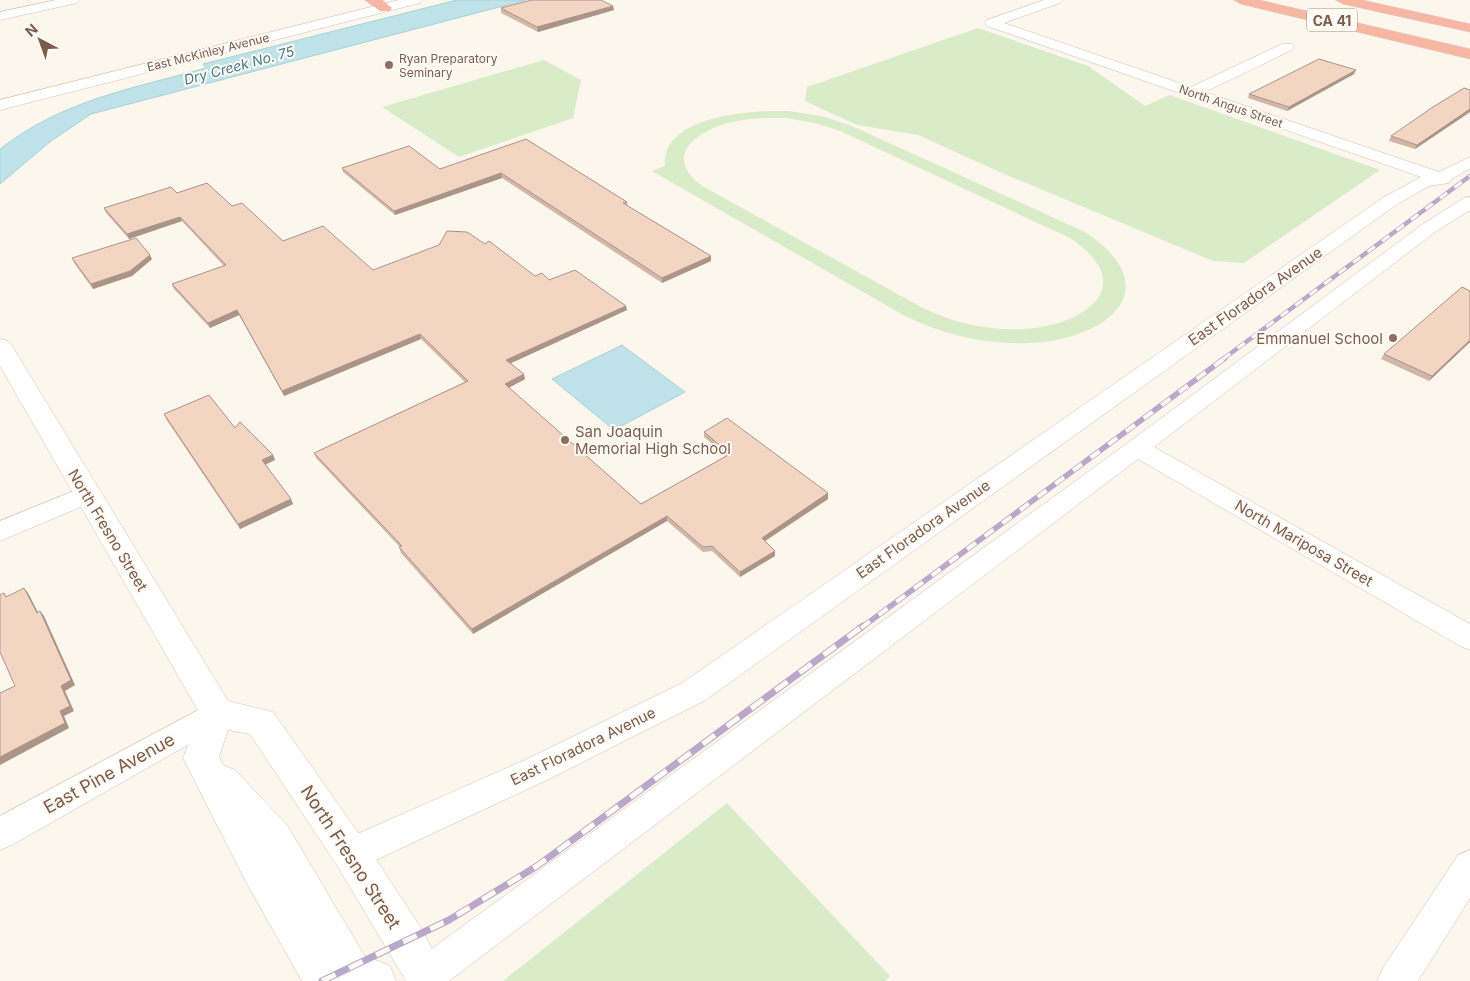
<svg xmlns="http://www.w3.org/2000/svg" width="1470" height="981" viewBox="0 0 1470 981" font-family="Inter,sans-serif">
<style>
.green{fill:#d8ecc9;fill-rule:evenodd}
.water{fill:#bfe3e8;stroke:#a5d3da}
.lines{fill:none;stroke-linecap:round;stroke-linejoin:round}
.minor-casing{stroke:#d1beb0;stroke-width:1}
.secondary-casing{stroke:#d6c0b0;stroke-width:1}
.motorway-casing{stroke:#dad1cd;stroke-width:1}
.minor{fill:#fff;fill-rule:evenodd}
.secondary{fill:#fff;fill-rule:evenodd}
.motorway{fill:#f7b7a3;fill-rule:evenodd}
.rail-far2-casing{stroke:#b9a8c9;stroke-width:4.5}
.rail-far1-casing{stroke:#b9a8c9;stroke-width:5.5}
.rail-casing{stroke:#b9a8c9;stroke-width:7}
.rail-far2{stroke:#fffaf3;stroke-width:3;stroke-dasharray:9;stroke-linecap:butt}
.rail-far1{stroke:#fffaf3;stroke-width:4;stroke-dasharray:11;stroke-linecap:butt}
.rail{stroke:#fffaf3;stroke-width:5;stroke-dasharray:15;stroke-linecap:butt}
.wall{fill:#d1b7a8}
.shaded-wall{fill:#aa9588}
.building{fill:#f3d5c3;stroke:#aa9588}
.education-dot{fill:#8d6e63;stroke:#fffaf3;stroke-width:2}
.labels{text-anchor:middle;dominant-baseline:central;stroke-width:4;stroke-linejoin:round;paint-order:stroke}
.far-street-label{font-size:12px;fill:#7a5c4d;stroke:#fffaf3}
.far-education-label{font-size:12px;fill:#785e54;stroke:#fffaf3;text-anchor:start}
.shield{fill:#fffaf3;stroke:#a28b7f;stroke-width:1}
.shield-label{font-size:14px;font-weight:bold;fill:#7a5c4d}
.far-water-label{font-size:14px;font-style:italic;fill:#437c86;stroke:#fffaf3}
.street-label{font-size:15px;fill:#7a5c4d;stroke:#fffaf3}
.education-label{font-size:15px;fill:#785e54;stroke:#fffaf3;text-anchor:end}
.near-street-label{font-size:18px;fill:#7a5c4d;stroke:#fffaf3}
</style>
<rect width="100%" height="100%" fill="#fdf6ec"/>
<path class="green" d="M978,28L1088,66L1145,106L1170,95L1380,170L1244,263L1213,261L1002,173L918,135L857,125L805,101L807,87Z
M544,60L581,80L573,118L459,157L382,107Z
M788,111L822,116L852,126L1085,232C1171,290 1105,339 1031,343C987,345 944,335 905,316L652,171L665,166C661,115 753,110 788,111ZM786,118L815,123L840,131L1070,238C1141,286 1085,325 1025,329C988,331 953,323 921,307L704,187C663,159 692,133 728,123C747,118 767,118 786,118Z
M727,803L890,976L885,981H503Z"/>
<path class="water" d="M457,0H526L91,114L51,141L0,184V149C63,100 131,89 206,68L203,64Z
M622,345L685,392L614,430L552,379Z"/>
<g class="lines">
<defs>
<path id="minor" d="M56,0H79L77,3L0,20V12Z
M1044,0H1062L1060,3L1004,23L1191,87L1282,44H1292L1294,47L1292,50L1205,92L1439,172L1470,157V169L1451,179L1449,183L1429,186L1396,205L704,701L547,780L363,866L351,870L339,866L334,854L339,842L525,760L682,683L1384,197L1421,177L987,26L985,23L987,20Z
M1470,197V210L1435,232L1154,447L1470,624V650L1460,646L1138,459L449,981H408L406,976L412,963L1129,442L1423,224L1464,198Z
M86,486L95,489L99,495L95,501L0,541V521Z
M217,700L228,704L232,713L228,722L12,845L0,850V816Z
M1470,850V898L1418,981H1377L1383,968L1458,855Z"/>
<path id="secondary" d="M399,0H422L420,3L0,110V100Z
M0,339L8,341L12,346L228,701L273,712L364,841L421,928L449,981H406L338,867L250,734L228,730L219,757L223,765L235,770L287,825L364,955L390,966L396,981H302L247,884L183,758L200,714L0,366Z"/>
<path id="motorway" d="M365,0H382L392,8L390,11H380Z
M1234,0H1259L1470,49V59L1241,4Z
M1336,0H1362L1470,24V32L1343,4Z"/>
</defs>
<use href="#minor" class="minor-casing"/>
<use href="#secondary" class="secondary-casing"/>
<use href="#motorway" class="motorway-casing"/>
<use href="#minor" class="minor"/>
<use href="#secondary" class="secondary"/>
<use href="#motorway" class="motorway"/>
<defs>
<path id="rail-far2" d="M1223,359L1470,176"/>
<path id="rail-far1" d="M861,628L1225,358"/>
<path id="rail" d="M322,981L449,920L537,866L863,626"/>
</defs>
<use href="#rail-far2" class="rail-far2-casing"/>
<use href="#rail-far1" class="rail-far1-casing"/>
<use href="#rail" class="rail-casing"/>
<use href="#rail-far2" class="rail-far2"/>
<use href="#rail-far1" class="rail-far1"/>
<use href="#rail" class="rail"/>
</g>
<path class="wall" d="M613,6L614,10L538,32L501,13V8Z
M1354,74L1287,111L1248,98L1249,94Z
M1470,90V112L1415,149L1389,141L1391,136Z
M526,139L627,202L628,206L711,256V261L662,283L502,178L395,215L343,172L342,168L440,169Z
M177,193L232,206L283,241L373,270L535,276L549,280L626,306L627,310L511,363L525,379L509,388L641,504L726,456L704,437V432L828,493V499L765,541L775,556L740,577L712,551L703,552L667,521L473,634L401,553L399,547H400L316,458L314,453L465,382L421,339L284,396L239,315L210,328L174,289L172,284L224,266L182,221L129,239L106,213L104,208Z
M72,258L152,259L132,276L93,289L74,263Z
M1470,291V342L1429,381L1381,359L1384,354Z
M164,414L235,428L273,455L275,460L265,465L291,499L293,504L240,529L166,419Z"/>
<path class="shaded-wall" d="M613,6L614,10L538,32L537,27Z
M1356,70L1354,74L1287,111L1289,107Z
M1470,109V112L1415,149L1417,145Z
M501,173L502,178L395,215L394,211Z
M180,217L182,221L129,239L127,234Z
M150,255L152,259L132,276L93,289L91,284Z
M711,256V261L662,283V278Z
M626,306L627,310L507,365L506,360Z
M237,310L239,315L210,328L208,323Z
M420,334L421,339L284,396L282,391Z
M1470,340V342L1429,381L1432,376Z
M524,374L525,379L506,389L505,384Z
M273,455L275,460L264,465L262,460Z
M828,493V499L762,543V538Z
M291,499L293,504L240,529L238,524Z
M667,516V521L473,634L472,629Z
M775,551V556L740,577V572Z
M24,588L28,593L41,618L37,613Z
M40,611L44,616L75,685L65,691L74,711L64,716L69,728L0,765V757L60,711L61,686Z"/>
<path class="building" d="M532,0H601L613,6L537,27L501,8Z
M1319,59L1356,70L1289,107L1249,94Z
M1464,88L1470,90V109L1417,145L1391,136L1433,107Z
M526,139L627,202L623,203L711,256L662,278L501,173L394,211L342,168L409,146L440,169Z
M207,183L232,206L242,203L283,241L323,226L373,270L439,245L447,231L467,232L485,244L489,241L535,276L542,273L549,280L575,270L626,306L506,360L524,374L505,384L641,504L730,454L704,432L727,418L828,493L762,538L775,551L740,572L712,546L703,547L667,516L472,629L399,547L402,546L314,453L468,381L420,334L282,391L237,310L208,323L172,284L226,265L180,217L127,234L104,208L171,187L177,193Z
M136,238L150,255L130,271L91,284L72,258Z
M1462,287L1470,291V340L1432,376L1384,354Z
M209,395L235,428L240,422L273,455L262,460L291,499L238,524L164,414Z
M24,588L37,613L40,611L71,680L61,686L70,706L60,711L65,723L0,757V693L15,686L0,652V595L4,593L6,597Z"/>
<g class="education-dot">
<circle cx="389" cy="65" r="5"/>
<circle cx="1393" cy="338" r="5"/>
<circle cx="565" cy="440" r="5"/>
</g>
<g class="labels">
<g class="far-street-label">
<text transform="translate(208 52) rotate(-14)">East McKinley Avenue</text>
<text transform="translate(1231 106) rotate(19)">North Angus Street</text>
</g>
<g class="far-education-label">
<text x="399" y="58">Ryan Preparatory<tspan x="399" dy="14">Seminary</tspan></text>
</g>
<rect class="shield" x="1307" y="8.5" width="50" height="23" rx="4"/>
<g class="shield-label">
<text x="1332" y="20">CA 41</text>
</g>
<g class="far-water-label">
<text transform="translate(239 65) rotate(-15)">Dry Creek No. 75</text>
</g>
<g class="street-label">
<text transform="translate(1255 296) rotate(-35)">East Floradora Avenue</text>
<text transform="translate(923 529) rotate(-35)">East Floradora Avenue</text>
<text transform="translate(108 530) rotate(59)">North Fresno Street</text>
<text transform="translate(1304 543) rotate(30)">North Mariposa Street</text>
<text transform="translate(583 746) rotate(-26)">East Floradora Avenue</text>
</g>
<g class="education-label">
<text x="1383" y="338">Emmanuel School</text>
<text x="575" y="431" text-anchor="start">San Joaquin<tspan x="575" dy="17">Memorial High School</tspan></text>
</g>
<g class="near-street-label">
<text transform="translate(109 773) rotate(-29)">East Pine Avenue</text>
<text transform="translate(351 857) rotate(57)">North Fresno Street</text>
</g>
</g>
<g transform="translate(40 40) rotate(319)" stroke="#fffaf3" stroke-width="4" paint-order="stroke">
<path d="M0-4L9 19L0 12L-9 19Z" fill="#7a5c4d"/>
<text y="-8" font-size="14" font-weight="bold" text-anchor="middle" fill="#7a5c4d">N</text>
</g>
</svg>
